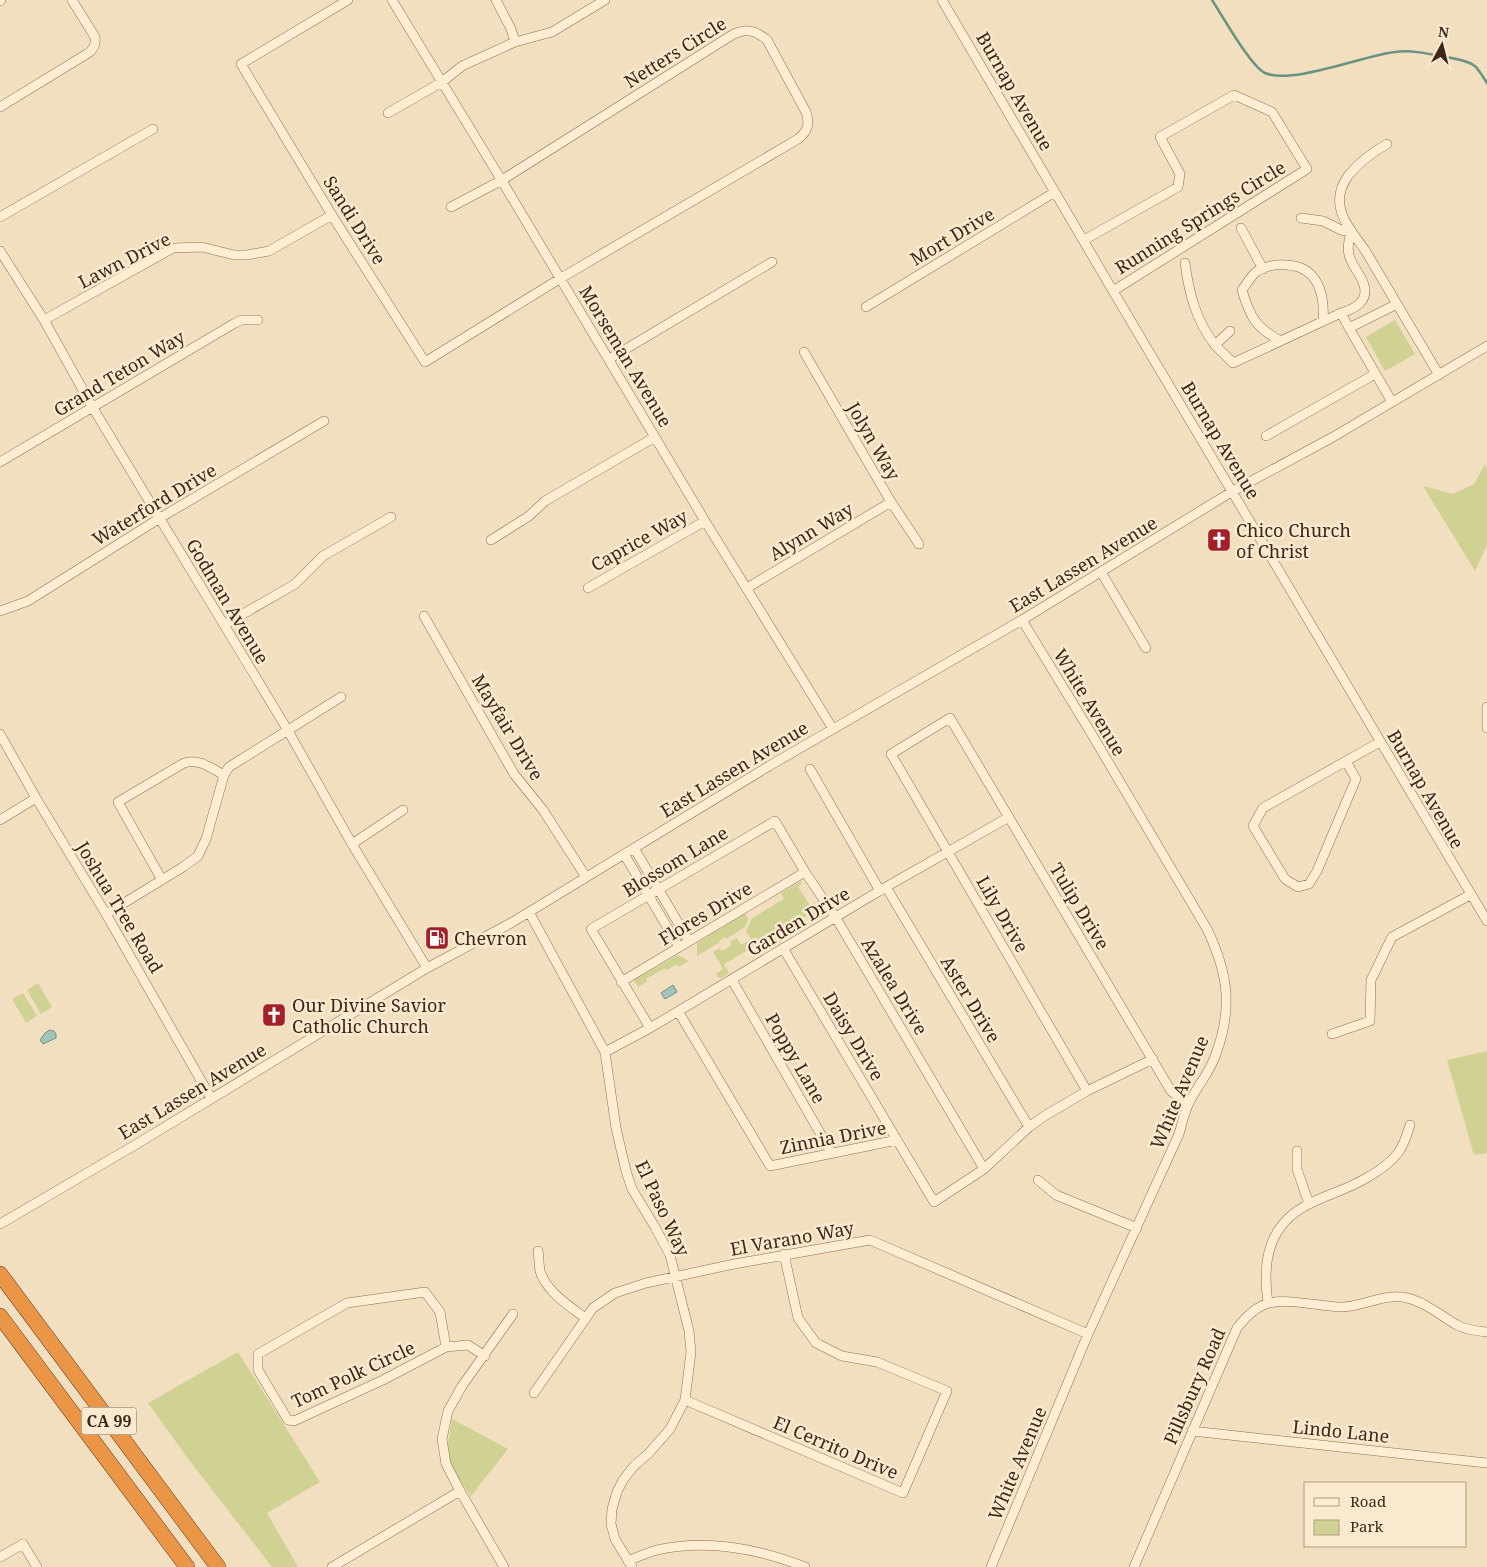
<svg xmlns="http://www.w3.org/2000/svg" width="1487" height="1567" viewBox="0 0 1487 1567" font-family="'Noto Serif',serif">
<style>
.green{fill:#cfd292}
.water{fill:#a3c4b8;stroke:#699385}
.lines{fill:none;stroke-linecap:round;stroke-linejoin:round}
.stream{stroke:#699385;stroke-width:2.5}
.street-casing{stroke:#8d6f55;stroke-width:10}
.highway-casing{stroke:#5a3d2a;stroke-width:16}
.street{stroke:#fcedd3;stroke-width:9}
.highway{stroke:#eb9646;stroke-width:15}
.labels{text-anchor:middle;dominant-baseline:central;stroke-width:5;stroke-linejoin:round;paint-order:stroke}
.shield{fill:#f9eacf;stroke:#746251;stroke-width:1}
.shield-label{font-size:16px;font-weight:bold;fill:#3b281b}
.street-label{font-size:18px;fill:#3b281b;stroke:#f9eacf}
.poi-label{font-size:18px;fill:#3b281b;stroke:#f9eacf;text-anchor:start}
</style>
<rect width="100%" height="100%" fill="#f2dfbf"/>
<path class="green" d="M1395,320L1415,354L1385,371L1366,337Z
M1485,464L1487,468V545L1475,571L1423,486L1453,494L1474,484Z
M801,881L802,883L798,887L819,919L816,921L811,913L780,932L784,940L764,952L758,944L724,964L729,973L721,978L718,977L716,974L723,969L713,952L720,948L722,951L732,945L730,941L737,938L741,945L751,939L746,931L752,918L784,899L781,893Z
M745,913L748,919L745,927L726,939L724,937L719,941L720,942L697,956V943Z
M678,955L689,961L678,967L676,964L667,970L665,968L646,979L647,982L638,987L634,980Z
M38,983L52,1007L41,1014L27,990Z
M23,993L37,1016L26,1023L12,999Z
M1487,1051V1153L1474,1155L1447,1060Z
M238,1352L320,1482L267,1513L298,1567H272L189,1460L148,1403Z
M452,1419L508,1449L471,1496L450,1466L447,1449Z"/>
<path class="water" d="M673,985L677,992L665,999L661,993Z
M50,1030L54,1031L56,1034V1038L43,1044L40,1040L45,1033Z"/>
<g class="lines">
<path class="stream" d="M1212,0C1222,15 1251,67 1265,73C1292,85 1365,55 1395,52C1410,50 1425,53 1440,56C1451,58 1468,60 1476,67C1480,72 1484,78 1487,83"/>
<defs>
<path id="street" d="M348,0L241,64L333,217L425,362L561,278L798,139C808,131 810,124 806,112L767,40C755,30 746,28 732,35L502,180L451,207
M392,0L499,176L705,521L833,729
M496,0L511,29L515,42
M942,0L1113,291L1487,921
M0,1L1,0
M0,107L90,52C94,47 96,44 95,37L72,0
M388,113L442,82L462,66L515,42L552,32L605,0
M1387,144C1371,153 1359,162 1348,176C1328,204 1347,226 1365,250L1439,375
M0,217L153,129
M1301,218L1323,221L1341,230L1351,232C1349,239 1347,247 1349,255C1351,263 1356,269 1360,276C1372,297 1361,307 1341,313
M1241,228L1263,269
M1084,240L1178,187L1180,174L1160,137L1234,95L1272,112L1307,169L1113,291
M0,251L44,320L93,408L287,729L352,844L427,968
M1185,263C1189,293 1196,321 1215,345
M866,307L1055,192
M44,320L173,248L202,247L234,255H247L269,251L332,215
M1230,331L1215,345L1233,363L1341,313L1349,328
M1281,341C1256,328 1250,317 1242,290C1246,285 1251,276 1256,272C1265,266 1277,264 1286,265C1318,266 1325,294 1323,321
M804,352L891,502L919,544
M609,359L772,262
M1392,402L1349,328L1397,304
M1266,436L1375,374
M0,462L235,323L242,320H258
M491,540L529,516L545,501L655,437
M1101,572L1146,648
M588,588L705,521
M747,588L891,502
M0,611L28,601L160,518L324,421
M424,616L514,774L543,810L586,877
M224,625L295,584L323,556L391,517
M1487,707V728
M0,734L36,798L106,914L211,1098
M1346,761L1356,779L1317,871L1309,884L1298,887L1285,879L1253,826L1263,808Z
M1346,761L1380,742
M810,769L880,891
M0,820L36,798
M352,844L403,810
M634,848L689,941
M624,854L679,947
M162,880L118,802L184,763C199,758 211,768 224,775
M886,887L1029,1127
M529,912L605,1052L616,1128L626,1171L632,1189L655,1227L670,1255L689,1331L691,1352L685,1400L670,1429L648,1454L634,1466L623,1480L617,1492L612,1509L611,1524L615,1539L632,1567
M106,914L183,867L198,856L206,839L224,775L229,767L341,697
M783,948L897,1140
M732,980L831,1152
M621,982L805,872
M678,1011L770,1166L897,1140L934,1202L984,1169L1029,1127L1046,1115L1087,1091L1153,1059
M650,1028L591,929L775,821L805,872L836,918L984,1169
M1332,1034L1370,1021L1371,980L1392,937L1470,895
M605,1052L650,1028L886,887L1009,817
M1087,1091L891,754L950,718L1171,1091L1188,1104
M1297,1151V1169L1309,1204
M1038,1180L1056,1195L1137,1228
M0,1224L135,1145L427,968L511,923L769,766L1022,620L1233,491L1333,437L1487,346
M538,1251C539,1257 539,1265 540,1271C546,1291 569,1306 585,1318
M1268,1303C1262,1262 1268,1224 1309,1204C1328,1194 1349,1189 1368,1177C1379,1171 1390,1163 1398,1153C1404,1145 1407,1135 1410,1125
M446,1347L440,1312L425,1292L347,1303L258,1354V1370L288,1420L294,1421L383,1380L446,1347L468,1345L485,1356
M534,1393L593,1308L615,1293L646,1283L734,1264L870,1240L1088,1334
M685,1400L903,1493L947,1391L877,1362L842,1356L816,1343L798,1318L784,1254
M1192,1431L1487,1463
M0,1557L23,1544L37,1567
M628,1561C637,1557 647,1553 657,1550C706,1539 759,1549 805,1567
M332,1567L460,1491
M504,1567L460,1491L446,1464L442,1439L448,1411L462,1386L513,1314
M991,1567L1088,1334L1179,1134C1182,1124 1184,1114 1188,1105C1196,1087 1210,1073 1216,1054C1233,1007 1228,973 1207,929L1091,733L1022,620
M1134,1567L1237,1328C1245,1318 1254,1308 1266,1304C1284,1297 1321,1307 1343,1307C1364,1306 1385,1293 1407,1298C1425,1302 1441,1316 1457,1325C1466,1330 1477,1331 1487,1332"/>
<path id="highway" d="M0,1274L218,1567
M0,1316L187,1567"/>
</defs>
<use href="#street" class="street-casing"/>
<use href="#highway" class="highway-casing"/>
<use href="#street" class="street"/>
<use href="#highway" class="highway"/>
</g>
<defs>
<symbol id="church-square" viewBox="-11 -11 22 22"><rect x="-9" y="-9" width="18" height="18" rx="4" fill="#a31f2a" stroke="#f9eacf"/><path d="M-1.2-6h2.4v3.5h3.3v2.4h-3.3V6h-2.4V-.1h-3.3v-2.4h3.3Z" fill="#fff"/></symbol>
<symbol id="fuel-square" viewBox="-11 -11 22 22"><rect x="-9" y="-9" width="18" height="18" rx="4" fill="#a31f2a" stroke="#f9eacf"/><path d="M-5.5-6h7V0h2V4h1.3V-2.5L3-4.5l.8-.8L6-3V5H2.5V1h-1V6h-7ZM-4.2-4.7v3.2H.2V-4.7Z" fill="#fff"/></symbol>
</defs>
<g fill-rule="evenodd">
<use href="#church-square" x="1205" y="526" width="28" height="28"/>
<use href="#fuel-square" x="423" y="924" width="28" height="28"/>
<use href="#church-square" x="260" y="1001" width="28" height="28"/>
</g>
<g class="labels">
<rect class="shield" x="81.5" y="1407.5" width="55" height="27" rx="4"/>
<g class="shield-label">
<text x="109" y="1421">CA 99</text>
</g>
<g class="street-label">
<text transform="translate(675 52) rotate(-32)">Netters Circle</text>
<text transform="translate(1015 91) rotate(60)">Burnap Avenue</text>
<text transform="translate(1200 217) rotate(-32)">Running Springs Circle</text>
<text transform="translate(355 220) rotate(58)">Sandi Drive</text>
<text transform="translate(952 236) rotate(-31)">Mort Drive</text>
<text transform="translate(124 260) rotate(-27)">Lawn Drive</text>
<text transform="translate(626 356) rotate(59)">Morseman Avenue</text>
<text transform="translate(119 373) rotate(-31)">Grand Teton Way</text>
<text transform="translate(1221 440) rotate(59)">Burnap Avenue</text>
<text transform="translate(874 441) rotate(60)">Jolyn Way</text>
<text transform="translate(154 504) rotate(-31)">Waterford Drive</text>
<text transform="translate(811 531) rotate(-31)">Alynn Way</text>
<text transform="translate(639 540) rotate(-29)">Caprice Way</text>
<text transform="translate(1083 564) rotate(-31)">East Lassen Avenue</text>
<text transform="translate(228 601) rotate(59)">Godman Avenue</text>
<text transform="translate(1090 702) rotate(59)">White Avenue</text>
<text transform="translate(508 727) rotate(59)">Mayfair Drive</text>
<text transform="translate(734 769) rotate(-31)">East Lassen Avenue</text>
<text transform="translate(1426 789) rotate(60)">Burnap Avenue</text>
<text transform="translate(675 861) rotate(-31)">Blossom Lane</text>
<text transform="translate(1080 906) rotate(59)">Tulip Drive</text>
<text transform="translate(120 907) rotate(59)">Joshua Tree Road</text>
<text transform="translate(705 913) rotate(-31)">Flores Drive</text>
<text transform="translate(1003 914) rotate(60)">Lily Drive</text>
<text transform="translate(798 921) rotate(-31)">Garden Drive</text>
<text transform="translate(895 986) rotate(59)">Azalea Drive</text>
<text transform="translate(971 999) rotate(59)">Aster Drive</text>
<text transform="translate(854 1036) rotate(59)">Daisy Drive</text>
<text transform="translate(796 1058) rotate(60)">Poppy Lane</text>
<text transform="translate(192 1091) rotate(-31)">East Lassen Avenue</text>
<text transform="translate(1179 1092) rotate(-67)">White Avenue</text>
<text transform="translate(833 1137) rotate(-11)">Zinnia Drive</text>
<text transform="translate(663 1208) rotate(65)">El Paso Way</text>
<text transform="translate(792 1238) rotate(-10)">El Varano Way</text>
<text transform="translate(353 1374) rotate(-25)">Tom Polk Circle</text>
<text transform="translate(1194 1386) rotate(-66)">Pillsbury Road</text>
<text transform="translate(1341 1431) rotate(6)">Lindo Lane</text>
<text transform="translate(836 1447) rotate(23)">El Cerrito Drive</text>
<text transform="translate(1017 1463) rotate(-67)">White Avenue</text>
</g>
<g class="poi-label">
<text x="1236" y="530">Chico Church<tspan x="1236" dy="21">of Christ</tspan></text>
<text x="454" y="938">Chevron</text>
<text x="292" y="1005">Our Divine Savior<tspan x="292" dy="21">Catholic Church</tspan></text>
</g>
</g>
<rect x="1304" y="1482" width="162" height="65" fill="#f9eacf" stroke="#ad9c87"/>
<rect x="1314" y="1498" width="25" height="8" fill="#fcedd3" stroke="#ad9c87"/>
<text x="1350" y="1507" font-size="15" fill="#3b281b">Road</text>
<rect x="1314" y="1520" width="25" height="15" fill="#cfd292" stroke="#ad9c87"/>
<text x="1350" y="1532" font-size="15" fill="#3b281b">Park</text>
<g transform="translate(1442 45) rotate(7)" stroke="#f9eacf" stroke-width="4" paint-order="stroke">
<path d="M0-4L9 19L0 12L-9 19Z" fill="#3b281b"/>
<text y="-8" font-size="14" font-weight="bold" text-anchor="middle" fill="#3b281b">N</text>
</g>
</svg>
